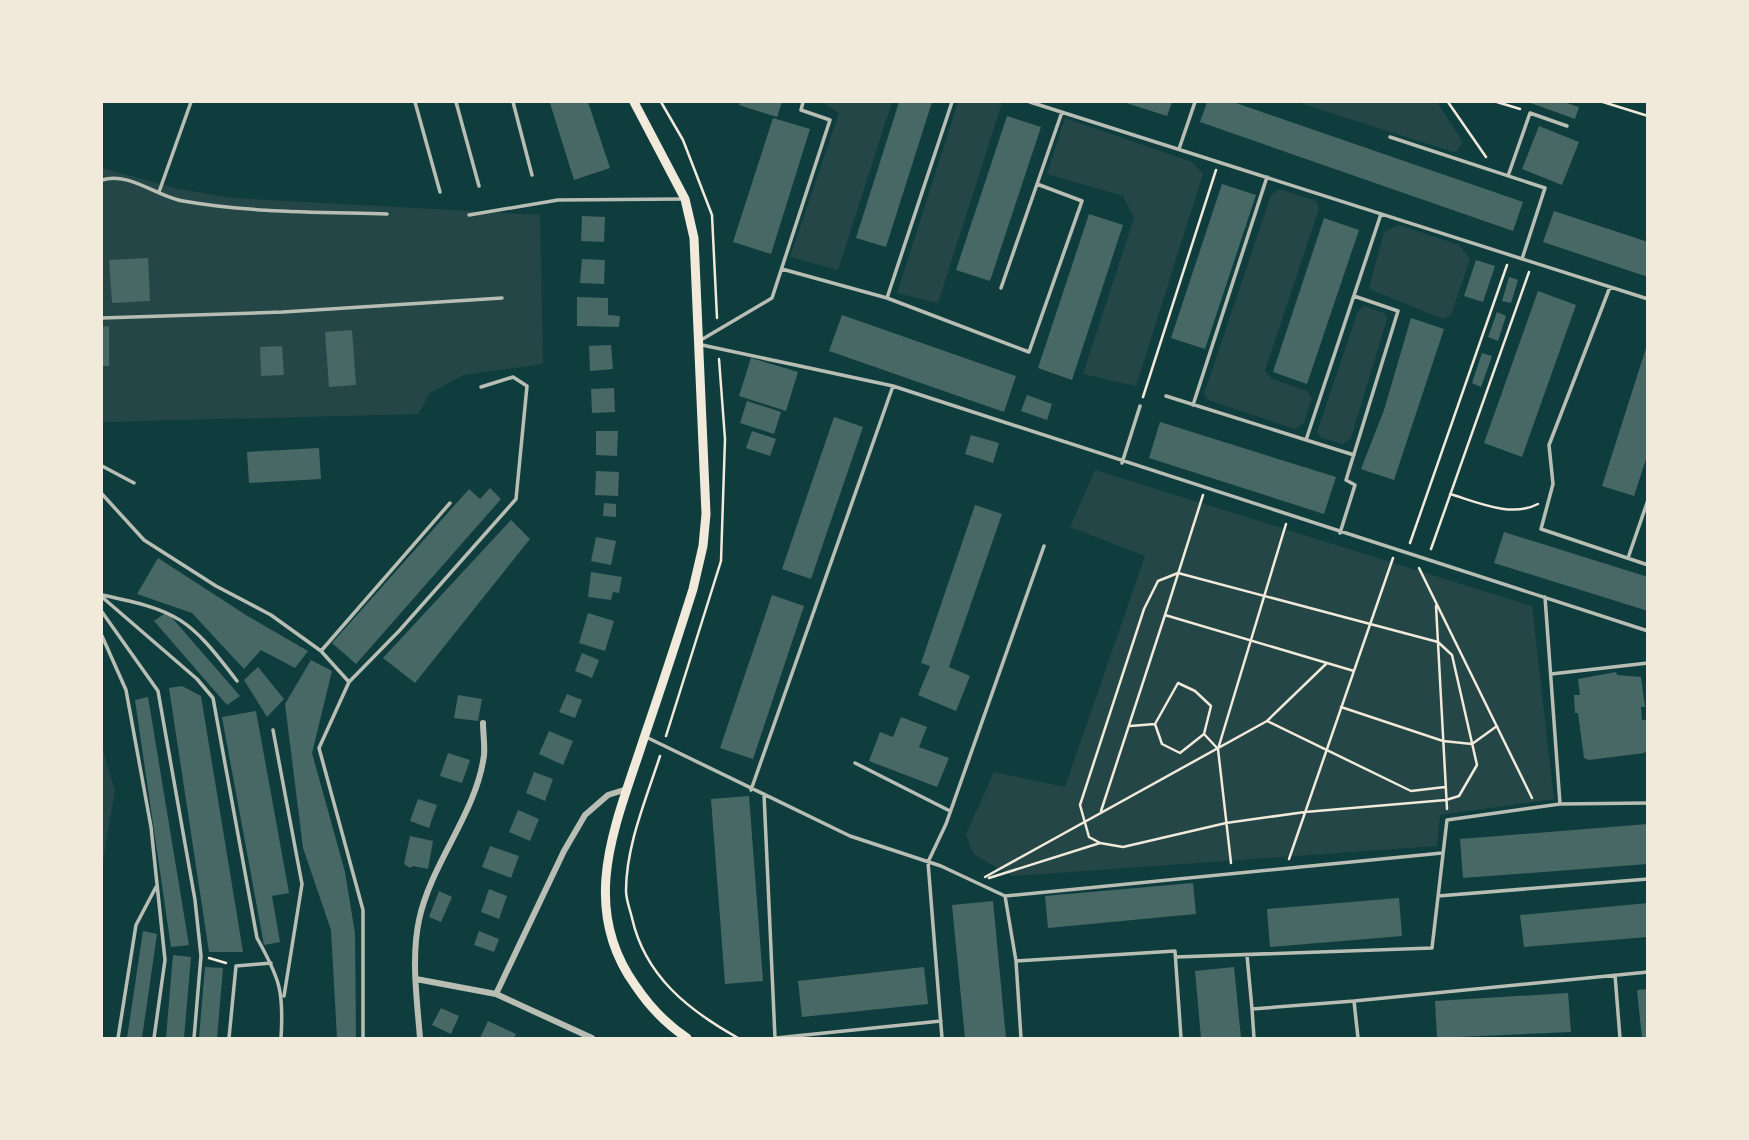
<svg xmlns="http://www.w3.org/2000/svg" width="1749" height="1140" viewBox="0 0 1749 1140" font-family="Barlow,sans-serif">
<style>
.green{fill:#244646}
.building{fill:#486865}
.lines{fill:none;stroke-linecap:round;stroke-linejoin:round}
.path{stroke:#f1e9da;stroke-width:2.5}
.service{stroke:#b8beb3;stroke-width:3.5}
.minor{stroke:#b8beb3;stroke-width:6}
.secondary{stroke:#f1e9da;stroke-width:9}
</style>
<rect width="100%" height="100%" fill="#0f3d3e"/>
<path class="green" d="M821,102H892L838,270L790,257L839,113Z
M958,102L1002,103L938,303L897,293Z
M1297,102H1437L1463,142L1456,152L1450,151Z
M1065,118L1192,162L1203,174L1136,386L1083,374L1134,218L1123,196L1047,174Z
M102,168L178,189L232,198L540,215L543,364L464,375L430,393L418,414L102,422Z
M1279,189L1316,201L1319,209L1265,371L1272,379L1307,391L1312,398L1304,423L1295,429L1208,400L1204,394L1271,195Z
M1399,225L1459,245L1470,259L1451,315L1443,319L1369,289L1384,232Z
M1364,306L1384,313L1387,319L1351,438L1343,444L1322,438L1317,432L1358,311Z
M1095,470L1532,606L1554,799L1440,815L1437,846L1012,876L973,854L966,834L994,772L1065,787L1145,556L1070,527Z
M102,747L115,791L102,866Z"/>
<path class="building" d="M554,102H588L610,168L574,180L550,103Z
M740,102H782L777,117L739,105Z
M899,102H932L886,247L856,238Z
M1123,102H1172L1167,116Z
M1207,102H1233L1523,202L1513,231L1200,122Z
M1528,102H1564L1579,107L1575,119Z
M1007,116L1041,127L990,281L956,270Z
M773,118L810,129L771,254L733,242Z
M1539,126L1579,142L1562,185L1522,169Z
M1222,184L1256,195L1205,349L1171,338Z
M1554,211L1648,242V277L1543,242Z
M1089,214L1123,225L1072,380L1038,368Z
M582,216L605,217L604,242L581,241Z
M1324,218L1359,230L1307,384L1273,372Z
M148,258L150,301L112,303L109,260Z
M582,259L605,260L604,284L580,283Z
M1476,260L1495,266L1483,302L1464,296Z
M1509,277L1518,280L1511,303L1502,301Z
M1538,291L1576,305L1522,457L1484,443Z
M577,297L608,298V315L620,316L619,327L577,326Z
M1497,312L1506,316L1498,341L1488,337Z
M842,315L1016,376L1004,412L829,351Z
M1411,318L1444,329L1394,480L1361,469L1384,410Z
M109,326V366H102V327Z
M352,330L356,385L329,387L325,332Z
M611,345L613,369L590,371L589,346Z
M1647,345L1648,453L1634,496L1602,486Z
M282,346L284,375L261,376L260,347Z
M1482,353L1492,356L1481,387L1472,383Z
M751,358L798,372L786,411L739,396Z
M614,388L615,412L592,413L591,389Z
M1027,395L1052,404L1047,420L1021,411Z
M747,401L781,412L774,434L740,423Z
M834,417L863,427L811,579L782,569Z
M1160,422L1336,477L1324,514L1149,458Z
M596,431H618L617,456L596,455Z
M752,431L776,439L770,456L746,448Z
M971,435L999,443L993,463L965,454Z
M319,448L321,479L249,483L247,452Z
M596,471L619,472L618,496L595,495Z
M490,488L501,499L356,664L332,643L469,489L480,499Z
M604,503L616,504V517L603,516Z
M975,505L1002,514L949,667L970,676L956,711L918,695L930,666L921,663Z
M511,520L530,539L415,683L383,658Z
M1504,532L1648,577V611L1494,563Z
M596,537L616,541L611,565L591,561Z
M158,558L246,615L308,651L295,668L261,650L244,669L192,613L137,594Z
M591,572L622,577L619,593L613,592L611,600L588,597Z
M772,595L804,606L753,759L720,748Z
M167,612L240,696L227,705L154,621Z
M588,613L614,621L605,651L579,643Z
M582,653L599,660L592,678L575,671Z
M311,660L332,671L312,753L345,872L355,933L356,1038H337L331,930L303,848L285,704Z
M258,667L284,699L267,717L244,680Z
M1616,672L1617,675L1641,677L1645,707H1641L1642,720H1648V749L1644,753L1589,760L1584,758L1578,713H1575L1574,695H1580L1578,679Z
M182,686L201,696L243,952H209L169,688Z
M567,694L582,700L575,718L559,712Z
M458,695L482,699L478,721L454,718Z
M148,697L189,945L171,947L135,700Z
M256,711L289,893L272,896L280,942L264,945L222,717Z
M901,717L927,727L919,747L949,758L937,787L869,761L880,732L893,737Z
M549,731L573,741L563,765L539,754Z
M448,753L470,760L462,783L440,776Z
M534,772L553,779L545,801L526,793Z
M749,796L763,981L725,984L711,799Z
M418,799L437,805L429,828L410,821Z
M518,810L539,819L530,841L509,832Z
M1648,824V864L1463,878L1460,839Z
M410,836L433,841L428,869L413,866L410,868L404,864Z
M490,846L519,856L511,878L482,867Z
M1193,883L1196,914L1048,928L1045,896Z
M489,889L507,896L499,919L481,912Z
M439,891L452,897L441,922L429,917Z
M1399,898L1402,936L1270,947L1267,909Z
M993,901L1006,1038H965L952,905Z
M1648,903V937L1524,947L1520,915Z
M143,931L157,934L142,1038H127Z
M479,931L499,939L494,952L474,945Z
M173,955L191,957L184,1038H166Z
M205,967L223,968L217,1038H199Z
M924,967L928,1004L802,1017L798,981Z
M1234,967L1241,1038H1201L1195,971Z
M1648,989V1038H1642L1637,990Z
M1568,993L1571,1032L1437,1038L1435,1001Z
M441,1008L459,1016L451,1034L432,1025Z
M488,1021L516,1034L514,1038H480Z"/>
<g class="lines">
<path class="path" d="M661,102L683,140L712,215L717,318
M1448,102L1486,157
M1497,102L1520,109
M1603,102L1648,116
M1143,397L1216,170
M1450,494C1477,502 1511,518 1538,504
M1410,543L1507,265
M1431,549L1529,272
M1419,568L1532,798
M1178,573L1438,642L1452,655L1477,765L1459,796L1446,800L1305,812L1226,823L1123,847L1100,843L1089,837L1080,805L1144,609L1158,581Z
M1436,606L1447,809
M1165,615L1203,495
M1178,683L1195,691L1211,706L1204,734L1180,753L1162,744L1155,724Z
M1341,707L1443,741L1472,744L1497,726
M1267,721L1327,663
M1130,726L1155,724
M1204,734L1218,749
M666,736L721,561L725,439L719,359
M660,756C646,799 626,846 626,891C626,900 630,909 632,918C645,976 688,1010 738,1038
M1101,811L1165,615L1354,671
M1289,859L1393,558
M1231,863L1218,749L1286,524
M985,877L1267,721L1411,791L1445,787
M989,878L1100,843
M209,958L226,963"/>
<path class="service" d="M415,102L440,192
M456,102L479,186
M513,102L532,175
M952,102L887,298L1029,352L1082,201L1037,184
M1030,102L1648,299
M1390,137L1545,188L1522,259
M1179,149L1195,102
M1508,176L1530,113L1567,126
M102,180C128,171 158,197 183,201C251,213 319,212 387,214
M159,192L191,102
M469,215L558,200L683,199
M782,269L887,298
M1610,287L1549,445L1553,484L1541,529L1648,565
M1001,288L1062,112
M102,318L283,312L502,298
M701,340L772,298L830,120L801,110L803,102
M702,345L893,386L1648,631
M1166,396L1354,455
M1193,405L1267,177
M1306,440L1381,214
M1122,463L1140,406
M102,466L134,483
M102,494L144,540L216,586L271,615L321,651L349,682
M1340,533L1355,485L1346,480L1398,311L1354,296
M1628,558L1648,500
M102,595C179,611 189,618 237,681
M102,597L197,679L213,698L257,938C280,979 284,992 281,1038
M102,612L158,691L195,900L201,956L194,1038
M102,636L126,690L151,827L165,960L154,1038
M321,651L450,503
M1551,674L1648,663
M273,730L302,884L284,996
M646,737L850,836L941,866L1005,896L1016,961
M855,763L950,811
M751,790L893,386
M764,794L775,1038
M1560,804L1648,803
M1005,896L1442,853
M1438,896L1648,879
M1247,955L1252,1009
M1176,957L1432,948L1447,820L1560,804L1545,597
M1615,975L1620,1038
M1354,1001L1648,972
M118,1038L136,925L156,887
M229,1038L236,966L271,963
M363,1038V910L319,748L349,682L399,631L516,499L527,386L513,377L481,387
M776,1038L941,1021
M942,1038L928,862L946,824L1044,546
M1021,1038L1016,961L1175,951L1181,1038
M1254,1038L1252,1009L1354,1001L1358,1038"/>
<path class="minor" d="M416,979L496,994L592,1038
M496,994L564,851L585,815L608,795L627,789
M420,1038C417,1000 411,958 419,920C431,863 477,812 484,755C485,745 483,733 483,723"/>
<path class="secondary" d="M634,102L685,199L694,238L706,514L703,546L693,589C677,640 660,691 643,741C616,824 578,905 635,985C649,1006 666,1024 687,1038"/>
</g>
<rect width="1749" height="1140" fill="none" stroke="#f1e9da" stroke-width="206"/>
</svg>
